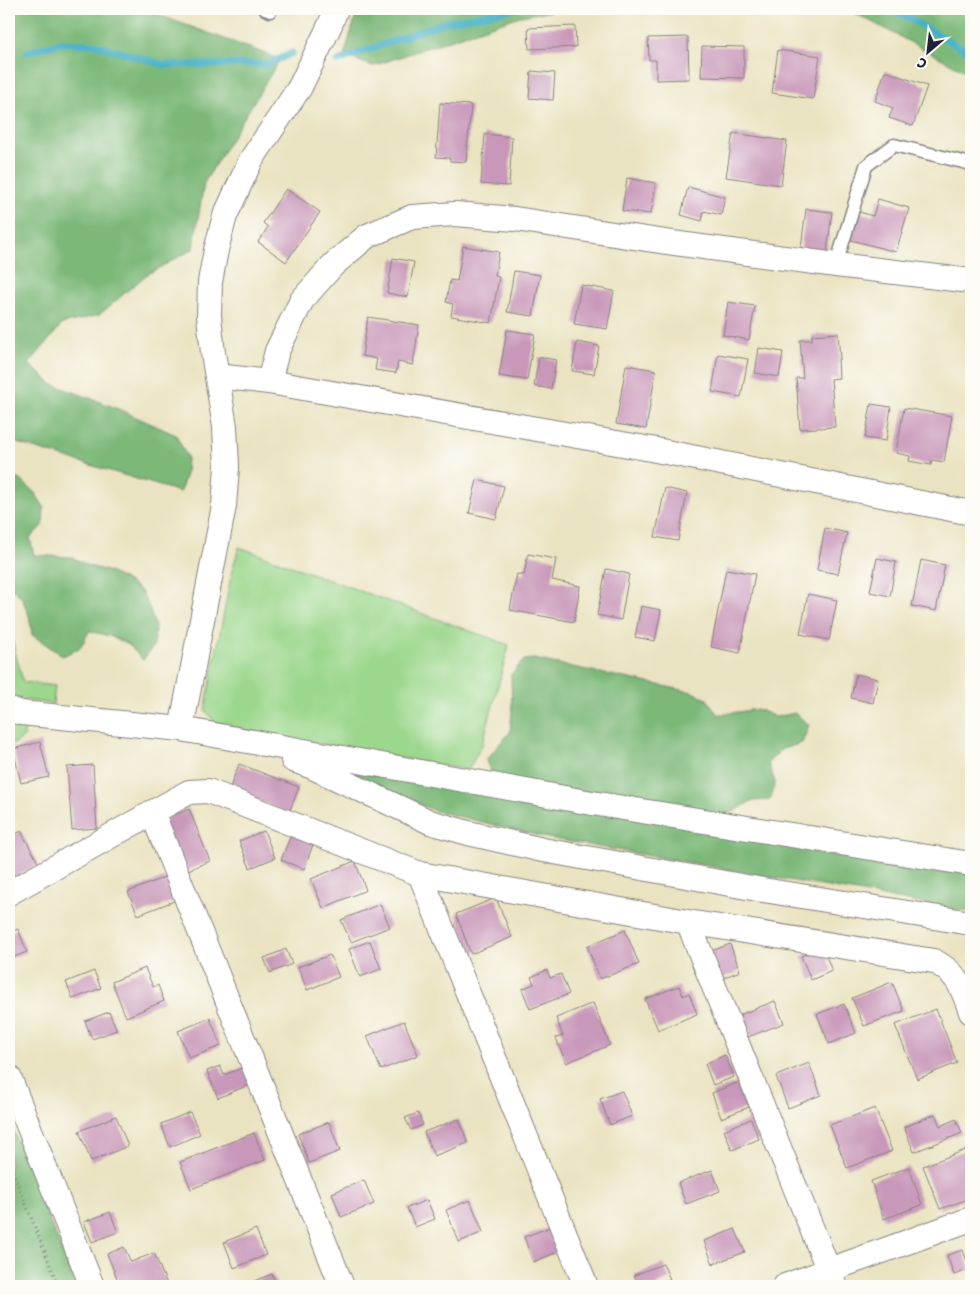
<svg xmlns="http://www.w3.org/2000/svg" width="980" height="1295" viewBox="0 0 980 1295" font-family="'Shantell Sans',sans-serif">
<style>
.green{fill:#9bd78c;stroke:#5e7c64}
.forest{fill:#7cb878;stroke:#4f6d5a}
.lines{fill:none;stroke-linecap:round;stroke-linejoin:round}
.stream{stroke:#46b0c5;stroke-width:7}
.building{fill:#c897b9}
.service-casing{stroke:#86827e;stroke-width:15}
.minor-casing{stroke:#86827e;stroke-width:26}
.path{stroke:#86827e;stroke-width:3;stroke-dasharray:1 4;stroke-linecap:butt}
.service{stroke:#fff;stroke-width:12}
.minor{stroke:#fff;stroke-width:24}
</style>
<rect width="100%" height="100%" fill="#fdfcf7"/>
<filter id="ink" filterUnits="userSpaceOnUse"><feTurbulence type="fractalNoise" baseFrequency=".02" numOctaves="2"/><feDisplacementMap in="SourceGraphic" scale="10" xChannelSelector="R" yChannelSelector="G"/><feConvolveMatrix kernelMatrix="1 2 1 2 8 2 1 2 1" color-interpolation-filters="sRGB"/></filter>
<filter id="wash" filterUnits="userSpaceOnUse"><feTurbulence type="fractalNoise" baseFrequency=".0096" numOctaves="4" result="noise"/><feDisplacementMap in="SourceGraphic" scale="20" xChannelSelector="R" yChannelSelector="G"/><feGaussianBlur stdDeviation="1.12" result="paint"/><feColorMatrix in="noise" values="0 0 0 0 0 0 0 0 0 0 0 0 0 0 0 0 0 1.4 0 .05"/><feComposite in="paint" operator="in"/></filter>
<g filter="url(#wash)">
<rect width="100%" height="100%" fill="#eae3c1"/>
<path class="green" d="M239,547L509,645L482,745L468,770L218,726L205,710L232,571Z
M9,638L12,639L23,682L55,686L53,704L24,700L9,696Z
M9,718L24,722V737L9,747Z"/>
<path class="forest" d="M9,9H142L280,59L204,183L193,249L146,275L99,315L62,324L29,364L52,384L116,408L176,435L187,457L186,474L180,492L17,443L9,437Z
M358,9H564L520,16L373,66L344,56Z
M847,9H971V74Z
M9,476L21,480L35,493L44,507L43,525L30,538L34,555L71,557L89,566L107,571L125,580L141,591L149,607L155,627L154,645L143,660L129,645L110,636L89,631L81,647L63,656L32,635L29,615L21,596L9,587Z
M534,659L692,692L707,699L718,715L757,709L776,717L795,713L809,725L802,743L782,749L768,763L775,782L770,800L751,801L735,811L717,816L493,777L486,760L510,732L512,713L511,675L524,660Z
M350,771L971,871V912L548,838L432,810Z
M9,1120L76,1286H9Z"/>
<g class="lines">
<path class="stream" d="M887,9L903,15L971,53
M27,52L60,43L94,44L164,65L268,64L292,53
M338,61L445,22L512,9"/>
</g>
<g id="blocks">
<path class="building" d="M575,26L576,47L529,49L528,28Z
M688,37L689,79L656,80V60H649L648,38Z
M702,46L744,47V78L701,77Z
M778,50L820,56L813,99L772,93Z
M531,71L555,73L553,100L529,98Z
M885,71L927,86L913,126L889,118L893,108L875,101Z
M440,103L471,105L466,162L450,161V158L436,157Z
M733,133L787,141L781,185L726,177Z
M485,134L512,137L509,186L481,184Z
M627,178L656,183L651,214L622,211Z
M688,187L725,197L721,215L704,211L702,221L681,215Z
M286,189L320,212L286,262L258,242L268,227L263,223Z
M878,199L909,208L896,252L851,240L859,212L873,216Z
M806,209L832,212L827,252L801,248Z
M463,246L499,252L495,276L499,277L491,323L451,316L453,304L446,302L450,280L457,281Z
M393,258L414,262L408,297L387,293Z
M514,271L540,275L533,316L507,312Z
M581,285L614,291L607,329L574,324Z
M728,302L755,306L749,340L723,335Z
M368,317L419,325L413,365L398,362L396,373L375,370L377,359L362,356Z
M507,330L535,334L527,380L499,376Z
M838,333L840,359H838L839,378L831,379L835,427L800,429L796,378H803L800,340H812V335Z
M577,342L599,346L594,374L572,371Z
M759,348L783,352L779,377L755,373Z
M718,354L748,359L741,397L712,392Z
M539,357L556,360L551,389L534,386Z
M626,365L656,370L646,429L616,424Z
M871,404L891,407L886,441L865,438Z
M904,408L952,416L944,462L932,460L931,465L909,461L910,456L896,453Z
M477,480L504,486L496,519L469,513Z
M665,488L687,493L678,541L655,537Z
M825,528L847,533L838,574L817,570Z
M528,554L556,559L552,580L580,586L574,622L510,610L517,574L524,575Z
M877,558L896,562L890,596L870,592Z
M921,560L945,565L936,611L912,606Z
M606,569L629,574L621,620L597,615Z
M726,569L755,574L740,653L711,647Z
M808,594L837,600L829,640L800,634Z
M641,606L661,610L655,641L635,637Z
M856,674L878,679L873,703L851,698Z
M40,742L49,777L21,783L13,749Z
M239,764L299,787L289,813L229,790Z
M93,765L97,828L72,830L67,767Z
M189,809L210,861L183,872L162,820Z
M293,830L315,839L304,869L281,860Z
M21,831L39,864L9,880V838Z
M264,831L275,858L250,868L239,841Z
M355,861L366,890L323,908L311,879Z
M170,875L179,899L138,915L128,892Z
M496,898L512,937L471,954L456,914Z
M380,904L390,927L351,942L341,920Z
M18,929L27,952L9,959V933Z
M625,930L639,964L600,979L587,946Z
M370,941L381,969L360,977L349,949Z
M730,944L740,971L720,979L709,952Z
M823,948L832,971L811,980L801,956Z
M286,949L292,964L270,973L264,958Z
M330,955L339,977L307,990L298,967Z
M145,968L153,987L158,985L164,1001L126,1017L112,982Z
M547,970L550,978L561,974L569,994L530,1009L522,989L534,984L531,977Z
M94,971L101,988L73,999L66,982Z
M892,982L904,1011L864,1026L852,998Z
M679,986L683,996L689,993L697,1014L658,1030L645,999Z
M775,1001L784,1023L743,1039L734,1017Z
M593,1003L610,1045L566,1063L556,1038L563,1036L556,1018Z
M844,1004L856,1033L829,1044L817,1014Z
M936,1009L957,1063L917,1079L895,1025Z
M109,1012L117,1030L92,1039L85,1021Z
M210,1018L221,1046L189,1058L178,1031Z
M404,1021L418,1055L381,1070L367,1036Z
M725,1055L734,1077L713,1085L705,1064Z
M809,1063L821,1095L788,1108L776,1076Z
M220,1066L224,1075L244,1067L251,1084L218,1098L207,1071Z
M739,1082L749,1107L721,1118L712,1093Z
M622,1091L632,1116L610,1125L600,1099Z
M875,1108L892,1151L847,1168L830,1125Z
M190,1112L200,1134L170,1147L161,1124Z
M418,1113L423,1125L411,1130L405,1118Z
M935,1114L940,1126L956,1119L962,1133L914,1152L904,1127Z
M116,1116L128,1146L91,1161L79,1131Z
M459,1119L468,1143L434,1156L424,1132Z
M751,1119L759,1139L732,1150L724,1130Z
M329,1122L340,1151L309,1163L298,1134Z
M254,1133L265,1160L191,1189L180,1162Z
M971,1148V1198L940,1209L923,1166Z
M909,1167L922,1205L884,1219L871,1181Z
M712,1170L720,1191L686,1204L678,1183Z
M364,1180L374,1204L341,1217L332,1193Z
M427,1200L435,1219L415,1227L407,1208Z
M470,1200L483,1232L459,1242L446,1210Z
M110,1212L118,1232L92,1242L84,1222Z
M550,1227L560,1251L533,1262L524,1237Z
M256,1229L266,1255L234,1268L224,1242Z
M735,1229L745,1252L713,1264L704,1241Z
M124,1247L131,1262L154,1253L167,1284L162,1286H120L107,1254Z
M963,1250L970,1269L954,1275L947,1255Z
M663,1264L670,1279L657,1284L658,1286H639L634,1275Z
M272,1274L277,1286H256L254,1281Z"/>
</g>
</g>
<g filter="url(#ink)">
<use href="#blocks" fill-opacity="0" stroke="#86827e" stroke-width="1"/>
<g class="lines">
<defs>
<path id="service" d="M265,9L270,11L271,9
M836,265L866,166L894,145L971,164"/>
<path id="minor" d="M217,376L269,382L651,449L971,513
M269,382L277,351L302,300L333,265L367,236L412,217L455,214L515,219L666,242L836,265L971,281
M9,709L21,713L181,729L592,803L971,864
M181,729L224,506L227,467L225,427L213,353L209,316L210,282L216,250L225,216L251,160L300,87L330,25L336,9
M293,760L310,766L430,822L468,833L543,850L763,890L971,923
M152,812L342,1286
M420,874L586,1286
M9,893L189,792L208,791L420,874L688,922L835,1286
M688,922L934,961C959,975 962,987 971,1012
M9,1077L92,1286
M785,1286L971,1219"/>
</defs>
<use href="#service" class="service-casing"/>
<use href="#minor" class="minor-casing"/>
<path class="path" d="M9,1162L54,1275L56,1286"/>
<use href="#service" class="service"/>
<use href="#minor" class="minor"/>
</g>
</g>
<rect width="980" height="1295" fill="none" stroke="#fdfcf7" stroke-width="30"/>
<g transform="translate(928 52) rotate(208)" stroke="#fdfcf7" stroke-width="4" paint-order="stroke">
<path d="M0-4L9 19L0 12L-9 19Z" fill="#22223b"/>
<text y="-8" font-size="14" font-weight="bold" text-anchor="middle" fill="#22223b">С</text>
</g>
</svg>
